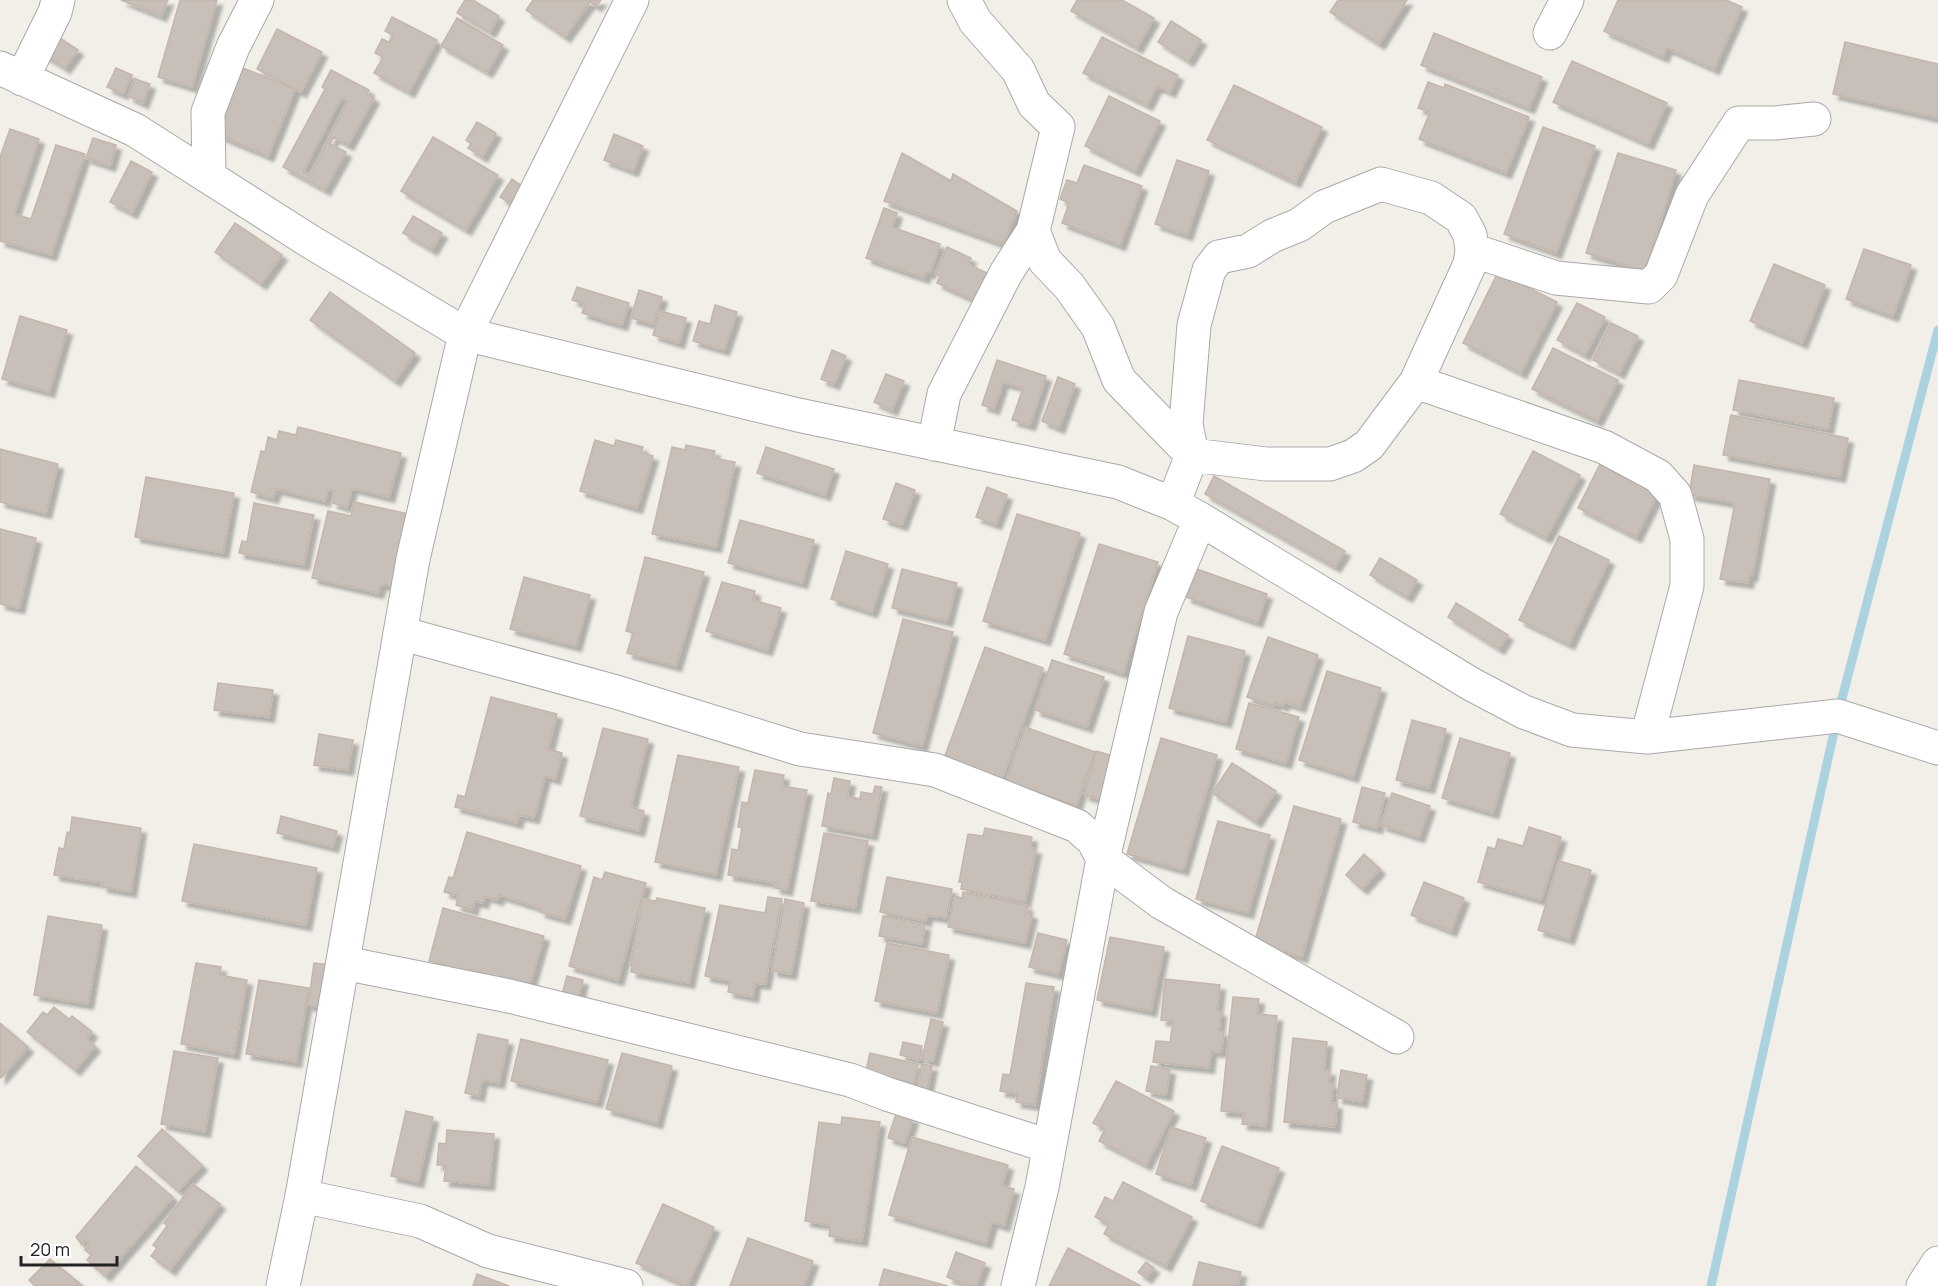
<svg xmlns="http://www.w3.org/2000/svg" width="1938" height="1286" viewBox="0 0 1938 1286" font-family="Manrope,sans-serif">
<style>
.lines{fill:none;stroke-linecap:round;stroke-linejoin:round}
.stream{stroke:#aad3df;stroke-width:9}
.building{fill:#c7bfb8;stroke:#c4b6ab;stroke-width:1.5;fill-rule:evenodd;filter:url(#shadow)}
.minor-casing{stroke:#a9a9a9;stroke-width:35}
.tertiary-casing{stroke:#a9a9a9;stroke-width:35}
.minor{stroke:#fff;stroke-width:33}
.tertiary{stroke:#fff;stroke-width:33}
</style>
<defs>
<filter id="shadow"><feDropShadow dx="5.5" dy="5.5" stdDeviation="1.5" flood-color="#0004"/></filter>
</defs>
<rect width="100%" height="100%" fill="#f2efe9"/>
<g class="lines">
<path class="stream" d="M1839,710L1938,330
M1711,1286L1836,723"/>
</g>
<path class="building" d="M121,0H168L161,16Z
M180,0H217L192,87L158,77Z
M465,0H473L499,16L490,32L457,13Z
M533,0H601L596,6L590,2L565,37L526,10Z
M1077,0H1122L1154,18L1137,48L1071,11Z
M1338,0H1407L1379,44L1330,12Z
M1618,0H1726L1742,7L1714,69L1667,48L1663,57L1604,31Z
M392,17L437,40L409,92L374,73L383,57L375,53L382,39L389,42L393,35L385,31Z
M457,18L503,45L487,72L441,46Z
M1171,21L1201,40L1188,61L1158,42Z
M277,29L322,52L301,92L257,69Z
M1434,33L1542,77L1529,108L1421,65Z
M55,35L78,50L65,68L42,54Z
M1102,37L1178,75L1170,92L1157,86L1147,105L1083,73Z
M1845,42L1938,64V118L1833,94Z
M1572,61L1667,103L1648,144L1553,102Z
M116,68L132,75L123,94L107,87Z
M243,68L295,89L268,156L216,134Z
M331,70L369,90L367,94L374,98L348,145L334,137L330,144L346,152L325,190L283,167L325,89L322,87ZM341,98L348,101L310,175L303,172Z
M135,79L150,84L143,103L128,96Z
M1428,82L1444,88L1445,84L1529,117L1506,173L1419,139L1430,112L1418,108Z
M1234,85L1322,127L1295,182L1207,140Z
M1109,96L1160,121L1135,171L1085,146Z
M477,122L496,133L482,157L468,148L471,144L466,140Z
M1543,127L1595,146L1556,253L1504,234Z
M10,129L39,139L14,214L31,219L56,145L85,154L51,255L0,241V157Z
M614,134L643,146L633,171L604,160Z
M433,137L498,175L466,230L401,191Z
M93,138L116,145L110,166L86,158Z
M902,153L951,181L953,174L1017,211L1003,244L884,201Z
M1618,153L1676,170L1645,271L1586,253Z
M1177,160L1209,171L1187,235L1155,224Z
M131,161L152,172L132,213L110,202Z
M1084,165L1142,186L1120,245L1062,223L1069,203L1060,199L1067,180L1077,183Z
M512,179L522,186L510,203L500,197Z
M884,208L897,213L892,227L940,244L930,273L926,272L924,278L866,258Z
M413,216L442,233L432,250L403,233Z
M235,223L282,255L261,284L215,252Z
M947,247L971,258L968,264L995,277L983,304L937,283L940,276L935,273Z
M1864,249L1911,265L1893,316L1846,299Z
M1774,264L1825,285L1802,343L1750,321Z
M1498,272L1557,302L1521,373L1463,343Z
M577,287L629,303L622,325L582,313L585,304L572,300Z
M639,290L662,297L653,324L631,318Z
M330,292L415,353L395,381L310,320Z
M1577,303L1605,317L1585,355L1557,340Z
M715,305L737,312L724,350L693,341L699,321L710,324Z
M660,311L686,318L679,343L653,335Z
M20,316L67,330L49,392L2,379Z
M1611,323L1638,336L1619,373L1593,360Z
M1553,348L1618,380L1597,421L1532,389Z
M832,350L846,356L834,384L821,379Z
M997,360L1046,376L1030,425L1012,420L1023,388L1003,382L994,409L982,405Z
M886,374L904,381L892,410L874,402Z
M1058,377L1075,384L1059,428L1042,421Z
M1739,380L1834,398L1828,429L1733,410Z
M1731,415L1848,438L1840,477L1723,455Z
M298,427L401,453L389,497L352,488L347,507L332,503L335,491L328,489L325,501L276,489L273,498L251,492L261,451L265,452L268,437L277,440L279,431L296,435Z
M595,440L614,446L616,440L643,447L641,452L653,456L637,508L580,491Z
M686,445L715,451L713,458L735,462L716,547L652,534L672,447L685,450Z
M766,447L834,469L825,495L757,473Z
M0,449L58,464L46,513L0,502Z
M1533,451L1580,475L1546,538L1500,514Z
M1600,464L1658,493L1636,537L1578,508Z
M1694,465L1770,479L1752,576H1749L1748,583L1720,579L1735,503L1689,495Z
M1214,476L1345,551L1335,567L1205,494Z
M146,477L234,493L223,553L135,537Z
M896,483L915,490L902,525L883,519Z
M987,487L1007,495L996,524L976,517Z
M354,502L409,514L392,586L381,584L378,593L312,578L328,511L351,516Z
M254,503L314,515L304,565L239,553L242,541L247,542Z
M1017,514L1080,533L1045,640L983,621Z
M740,520L814,540L802,583L728,563Z
M0,529L36,538L19,608L0,604Z
M1559,536L1609,560L1569,644L1519,620Z
M1099,544L1158,562L1123,673L1064,654Z
M846,551L888,564L872,612L831,599Z
M645,557L704,572L676,666L627,653L633,633L626,631Z
M1380,558L1417,580L1407,597L1370,575Z
M902,569L957,583L947,621L892,608Z
M1197,569L1267,594L1257,622L1186,597Z
M524,577L590,595L576,646L510,629Z
M722,582L755,591L753,600L781,608L767,650L706,631Z
M1456,603L1508,635L1499,649L1448,617Z
M903,619L953,632L922,746L873,733Z
M1188,636L1245,651L1226,722L1169,708Z
M1268,637L1318,655L1300,707L1284,702L1283,706L1275,703L1274,706L1247,697Z
M985,647L1043,668L1001,782L943,761Z
M1052,660L1104,677L1087,727L1035,710Z
M1327,671L1381,688L1353,777L1299,760Z
M218,683L273,690L269,717L214,710Z
M491,697L557,714L548,749L562,753L555,779L545,776L534,818L519,815L517,823L455,807L458,795L465,797Z
M1249,703L1299,717L1286,763L1236,749Z
M1412,720L1446,729L1429,788L1396,780Z
M1025,727L1095,752L1076,806L1006,781Z
M603,728L648,739L631,807L644,811L639,831L580,816Z
M319,734L353,740L348,770L314,765Z
M1161,738L1217,755L1183,870L1127,854Z
M1460,738L1510,753L1493,813L1442,798Z
M1096,751L1117,757L1106,801L1084,795Z
M678,755L739,767L716,875L655,862Z
M1232,763L1276,791L1256,822L1212,793Z
M755,770L784,775L782,786L807,790L787,890L775,888L776,883L728,875L732,849L738,850L742,828L738,827L742,802L748,803Z
M834,778L850,781L847,796L860,799L861,792L873,794L875,786L882,787L872,835L822,826L828,793L831,794Z
M1362,787L1385,793L1377,828L1353,822Z
M1392,793L1430,806L1419,837L1381,825Z
M1294,806L1341,819L1302,957L1254,944Z
M281,816L337,831L333,847L277,833Z
M72,817L141,828L131,892L102,887L103,883L54,875L59,848L64,849L67,832L70,833Z
M1218,821L1270,835L1248,913L1196,899Z
M1529,827L1561,837L1541,900L1478,882L1488,847L1495,849L1498,839L1523,846Z
M985,828L1032,837L1030,848L1036,849L1025,902L961,889L962,882H959L968,834L983,836Z
M467,832L581,866L565,919L540,912L541,908L499,895L498,900L485,896L483,903L475,901L472,910L456,905L459,896L444,892L449,877L453,878Z
M824,833L868,841L855,908L811,901Z
M194,844L317,868L306,925L182,901Z
M1364,854L1380,869L1362,889L1346,875Z
M1559,861L1591,870L1569,939L1538,930Z
M605,872L646,883L618,980L569,966L594,877L602,880Z
M887,877L952,889L946,918L927,915L926,921L880,912Z
M1424,882L1464,898L1451,931L1411,915Z
M963,892L1028,906L1026,912L1032,914L1025,943L948,927L955,896L962,898Z
M768,897L782,899L765,984L755,983L753,997L728,992L730,981L705,976L720,905L765,913Z
M657,898L705,908L689,983L631,972L632,965H630L643,899L656,901Z
M785,899L804,903L791,974L772,971Z
M443,908L544,936L529,988L429,961Z
M48,916L102,925L88,1004L34,995Z
M883,916L925,925L922,944L879,936Z
M1038,933L1067,940L1058,974L1029,967Z
M1110,937L1164,947L1151,1011L1097,1000Z
M887,943L949,955L937,1013L875,1001Z
M196,963L221,967L220,975L247,980L234,1054L181,1044Z
M314,963L337,966L330,1009L308,1005Z
M567,976L583,980L577,1002L561,998Z
M1165,979L1220,985L1217,1011H1221L1219,1031L1224,1032L1221,1052L1211,1051L1209,1068L1153,1062L1156,1041L1170,1042L1173,1021L1161,1020Z
M259,980L309,988L296,1062L246,1054Z
M1026,983L1054,987L1035,1105L1016,1102L1017,1094L1000,1091L1003,1074L1010,1075Z
M1233,997L1259,999L1257,1014L1277,1016L1266,1126L1242,1124L1244,1113L1221,1111Z
M54,1007L69,1019L72,1016L92,1032L87,1039L95,1046L75,1070L27,1032L43,1012L47,1015Z
M931,1019L943,1022L933,1061L922,1059Z
M0,1023L28,1047L1,1078H0Z
M478,1034L508,1040L499,1083L482,1080L479,1096L465,1093Z
M1293,1038L1327,1042L1324,1070H1330L1329,1083L1333,1084L1331,1103L1337,1104L1335,1127L1284,1122Z
M521,1039L608,1060L597,1102L511,1081Z
M903,1042L922,1046L919,1060L900,1055Z
M174,1051L218,1058L205,1132L161,1124Z
M622,1053L672,1066L657,1123L606,1109Z
M870,1053L918,1064L913,1087L865,1075Z
M922,1064L932,1066L927,1090L917,1089Z
M1151,1066L1170,1069L1166,1095L1146,1091Z
M1341,1070L1367,1075L1362,1102L1337,1098Z
M1116,1081L1174,1111L1146,1165L1099,1141L1105,1129L1093,1123Z
M406,1111L433,1117L418,1182L391,1176Z
M896,1114L913,1118L905,1143L888,1138Z
M842,1117L880,1122L862,1241L829,1236L830,1225L805,1221L819,1122L841,1125Z
M1171,1127L1206,1138L1191,1185L1156,1174Z
M162,1129L202,1165L178,1191L138,1156Z
M447,1130L494,1134L489,1185L444,1181L446,1165H437L439,1143L446,1144Z
M912,1137L1008,1165L1002,1186L1014,1189L1004,1226L992,1222L986,1243L889,1215Z
M1222,1146L1279,1168L1257,1223L1201,1201Z
M136,1166L173,1197L105,1276L87,1260L91,1255L85,1250L89,1245L85,1241L82,1245L76,1237Z
M1123,1182L1192,1217L1166,1266L1104,1234L1109,1224L1095,1217L1105,1197L1113,1201Z
M193,1184L220,1204L170,1270L151,1256L157,1248L153,1245L167,1226L164,1223Z
M663,1204L714,1227L687,1286L636,1263Z
M748,1238L813,1261L804,1286H730Z
M1068,1248L1141,1286H1049Z
M956,1252L985,1263L976,1286H970L947,1277Z
M50,1259L83,1286H35L29,1280Z
M1146,1262L1154,1268L1146,1278L1138,1272Z
M1199,1262L1241,1272L1238,1286H1193Z
M884,1269L948,1286H879Z
M477,1274L509,1286H473Z"/>
<g class="lines">
<defs>
<path id="minor" d="M964,0L975,21L1018,70L1034,104L1058,127L1033,231
M1550,33L1567,0
M0,68L135,130L311,242L465,334L798,415L1118,482L1173,504L1200,519L1471,684L1524,712L1572,730L1647,737L1838,716L1938,748
M22,79L55,12L58,0
M209,177L208,112L233,47L257,0
M1472,250L1556,278L1649,287L1661,275L1692,195L1739,123H1775L1814,119
M1416,382L1604,447L1658,476L1675,495L1687,539V586L1647,737
M934,444L944,394L1006,273L1033,231L1045,261L1069,286L1098,327L1119,380L1192,455L1266,464H1330L1353,456L1369,445L1416,382L1470,264L1472,250L1470,235L1461,218L1431,198L1381,184L1324,207L1299,225L1272,236L1248,251L1219,257L1209,270L1194,325L1186,424L1192,455L1173,504
M400,633L616,692L800,749L935,770L1077,826L1093,840L1103,859L1162,903L1397,1037
M344,963L509,996L850,1080L887,1094L1048,1146
M302,1196L420,1221L488,1251L626,1286
M1018,1286L1042,1187L1103,859L1161,612L1200,519
M1923,1286L1938,1263"/>
<path id="tertiary" d="M283,1286L302,1196L413,559L465,334L632,0"/>
</defs>
<use href="#minor" class="minor-casing"/>
<use href="#tertiary" class="tertiary-casing"/>
<use href="#minor" class="minor"/>
<use href="#tertiary" class="tertiary"/>
</g>
<path d="M21 1256v9h96v-9" fill="none" stroke="#222222" stroke-width="3"/>
<text x="30" y="1256" font-size="18" fill="#222222" stroke="#ffffff" stroke-width="4.5" paint-order="stroke">20 m</text>
</svg>
